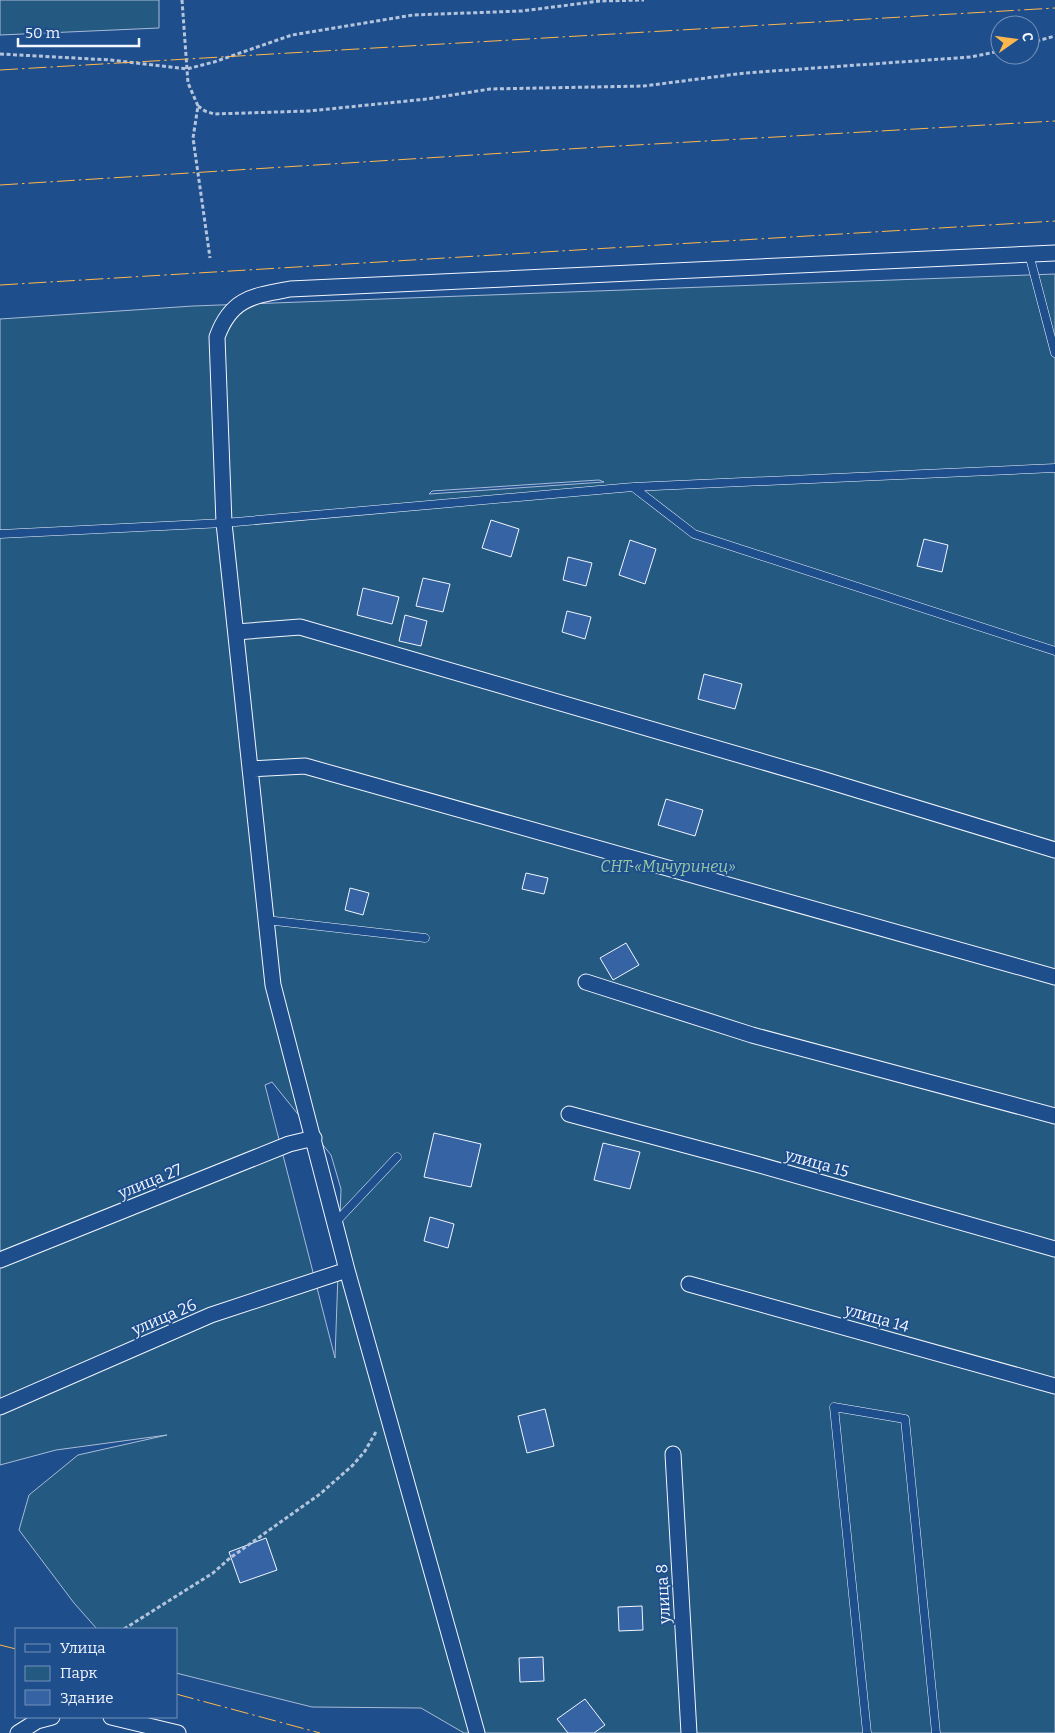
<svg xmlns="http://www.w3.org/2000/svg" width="1055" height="1733" viewBox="0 0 1055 1733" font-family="Bitter,serif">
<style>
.green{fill:#245a82;stroke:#a8bbd7;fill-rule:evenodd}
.building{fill:#3563a3;stroke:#f2f6ff}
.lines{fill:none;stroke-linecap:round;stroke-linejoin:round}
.lane-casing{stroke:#f2f6ff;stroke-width:9}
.street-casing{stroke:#f2f6ff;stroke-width:17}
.path{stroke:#b3c4dc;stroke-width:3;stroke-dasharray:4 2.5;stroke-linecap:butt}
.lane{stroke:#1f4e8c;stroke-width:8}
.street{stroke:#1f4e8c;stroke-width:15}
.power{stroke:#ffb74d;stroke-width:1;stroke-dasharray:18 4 2.5 4;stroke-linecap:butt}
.labels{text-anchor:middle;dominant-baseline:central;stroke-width:4;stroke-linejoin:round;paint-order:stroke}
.park-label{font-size:16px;font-style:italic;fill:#97c8a6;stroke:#1f4e8c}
.street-label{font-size:16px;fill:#f2f6ff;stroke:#1f4e8c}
</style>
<rect width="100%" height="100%" fill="#1f4e8c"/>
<path class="green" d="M0,0H159V28L0,35Z
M1055,274V1733H464L421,1708L312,1707L176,1673V1629H97L74,1603L19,1530L29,1495L78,1455L167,1435L56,1450L0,1465V319L193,306ZM599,480L604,482L429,494L432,491ZM272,1082L331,1155L341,1189L335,1358L265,1085Z"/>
<path class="building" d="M491,520L519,529L511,557L482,548Z
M924,539L948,545L942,572L917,566Z
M630,540L656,549L645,584L619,575Z
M568,557L592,563L586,586L563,580Z
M423,578L450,584L443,612L416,606Z
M363,588L399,597L392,624L357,615Z
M567,611L591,617L585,639L562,632Z
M405,615L427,621L421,646L399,641Z
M704,674L742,684L735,709L698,699Z
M666,799L703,810L695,836L658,825Z
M526,873L548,878L544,894L522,889Z
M350,888L369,893L363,915L345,910Z
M626,943L639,965L613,980L600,958Z
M434,1133L481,1144L471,1187L424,1177Z
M603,1143L640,1152L630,1189L594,1180Z
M430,1217L454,1224L448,1248L424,1241Z
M545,1409L554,1446L527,1453L518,1416Z
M266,1538L277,1570L240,1583L229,1552Z
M642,1606L643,1630L619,1631L618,1607Z
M543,1657L544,1681L520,1682L519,1658Z
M585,1699L605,1725L594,1733H568L557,1719Z"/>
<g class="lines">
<defs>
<path id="lane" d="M1029,254L1055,353
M633,487L694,534L1055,651
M0,534L224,523L633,487L1055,468
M266,920L425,938
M335,1223L397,1157
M867,1733L834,1407L905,1419L936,1733"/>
<path id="street" d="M236,632L300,627L815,777L1055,850
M250,769L305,766L1055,977
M586,982L752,1035L1055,1116
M569,1114L756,1164L1055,1249
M0,1260L289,1144L314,1138
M689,1284L1055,1386
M0,1407L211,1315L347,1270
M673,1454L689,1733
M111,1717L178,1733
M18,1733L37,1721L52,1717
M477,1733L347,1270L273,985L224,523L217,337C231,298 253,296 290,289L1055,253"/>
</defs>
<use href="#lane" class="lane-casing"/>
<use href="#street" class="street-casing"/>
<path class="path" d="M182,0L188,83L198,106L193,138L210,258
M1030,43L1055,36
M0,54L111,60L187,69L214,62L292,35L413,15L522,11L600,1L644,0
M198,106L205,111L214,114L309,111L427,99L490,89L644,86L745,73L971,57L1000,51
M124,1629L213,1573L230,1558L320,1494L353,1465L365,1451L377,1430"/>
<use href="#lane" class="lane"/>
<use href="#street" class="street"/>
<path class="power" d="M0,70L1055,8
M0,185L584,148L1055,121
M0,285L1055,221
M0,1645L16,1649
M176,1694L320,1733"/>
</g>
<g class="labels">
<g class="park-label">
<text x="668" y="866">СНТ «Мичуринец»</text>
</g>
<g class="street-label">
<text transform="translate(817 1163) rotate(16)">улица 15</text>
<text transform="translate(150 1181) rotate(-22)">улица 27</text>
<text transform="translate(164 1317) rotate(-23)">улица 26</text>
<text transform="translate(877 1318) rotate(16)">улица 14</text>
<text transform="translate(663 1594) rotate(-93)">улица 8</text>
</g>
</g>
<rect x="15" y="1628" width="162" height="90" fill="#1f4e8c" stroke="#7391ba"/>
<rect x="25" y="1644" width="25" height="8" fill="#1f4e8c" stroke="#7391ba"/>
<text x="60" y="1653" font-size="15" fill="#f2f6ff">Улица</text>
<rect x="25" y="1666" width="25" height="15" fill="#245a82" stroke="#7391ba"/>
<text x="60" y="1678" font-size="15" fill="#f2f6ff">Парк</text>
<rect x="25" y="1690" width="25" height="15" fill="#3563a3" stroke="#7391ba"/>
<text x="60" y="1703" font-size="15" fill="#f2f6ff">Здание</text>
<g transform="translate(1015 40) rotate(76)"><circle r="24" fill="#1f4e8c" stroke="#7391ba"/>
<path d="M0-4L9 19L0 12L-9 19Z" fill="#ffb74d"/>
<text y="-8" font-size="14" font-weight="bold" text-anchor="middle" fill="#f2f6ff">С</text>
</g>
<path d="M18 38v8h121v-8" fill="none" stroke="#f2f6ff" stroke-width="2.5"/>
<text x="25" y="38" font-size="15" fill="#f2f6ff" stroke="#1f4e8c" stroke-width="4" paint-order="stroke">50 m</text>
</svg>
